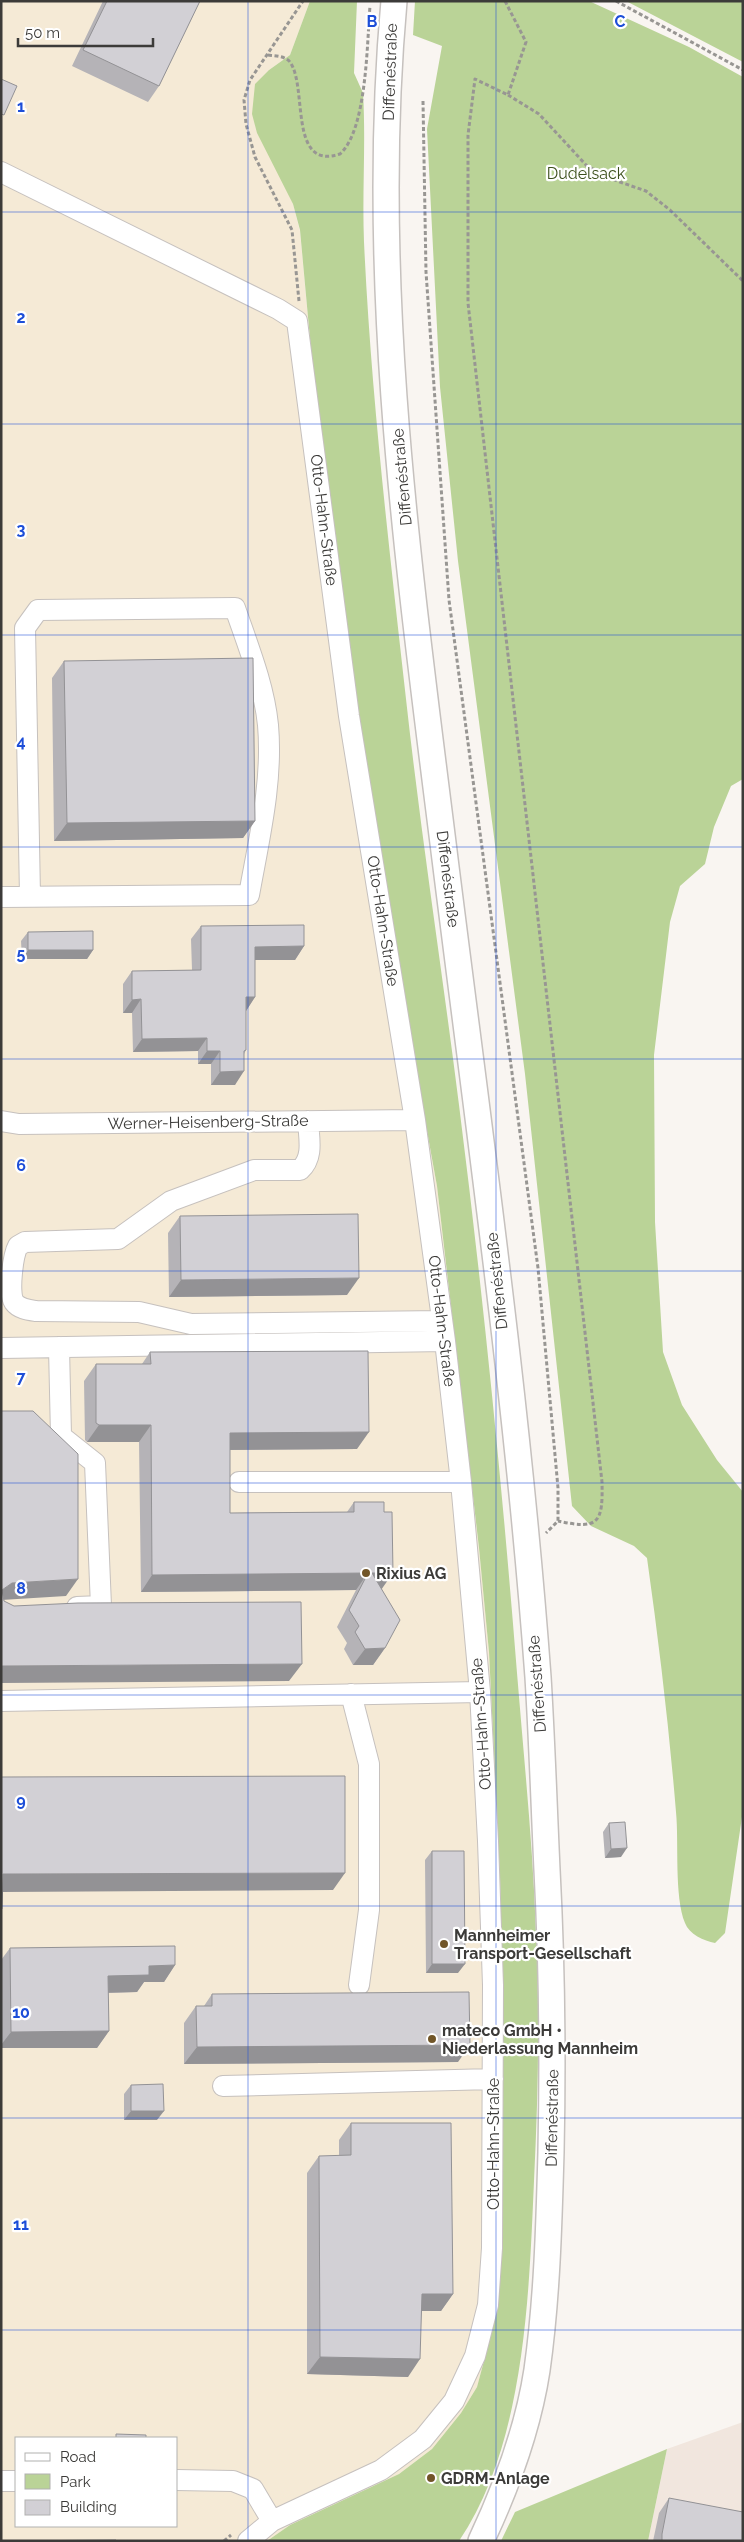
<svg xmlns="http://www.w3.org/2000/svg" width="744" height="2542" viewBox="0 0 744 2542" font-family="Raleway,sans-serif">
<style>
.commercial{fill:#f5ead6;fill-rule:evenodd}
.built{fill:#f1e6de}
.green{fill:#bad397}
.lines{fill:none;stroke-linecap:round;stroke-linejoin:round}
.minor-casing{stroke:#c6c1be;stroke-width:22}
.major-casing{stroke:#c6c1be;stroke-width:28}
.path{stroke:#989693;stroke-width:3;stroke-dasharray:4 2.5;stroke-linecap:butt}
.minor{stroke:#fff;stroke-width:20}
.major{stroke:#fff;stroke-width:25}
.wall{fill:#b5b3b7}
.shaded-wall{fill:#939295}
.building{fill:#d2d0d5;stroke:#939295}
.grid{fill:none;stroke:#1d4ed8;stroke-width:1;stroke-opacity:0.55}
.poi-dot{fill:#715528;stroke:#fff;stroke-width:2}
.labels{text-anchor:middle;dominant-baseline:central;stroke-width:4.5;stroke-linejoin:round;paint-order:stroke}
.street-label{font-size:16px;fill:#3c3b39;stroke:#fff}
.park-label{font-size:16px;fill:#3d501c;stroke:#fff}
.poi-label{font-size:16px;font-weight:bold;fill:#3c3b39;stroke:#fff;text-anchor:start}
.grid-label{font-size:16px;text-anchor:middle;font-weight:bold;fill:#1d4ed8;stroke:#fff;stroke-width:4.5;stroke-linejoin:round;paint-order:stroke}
</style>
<rect width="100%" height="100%" fill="#f9f5f1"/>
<path class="commercial" d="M1,1H310L290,55L269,70L280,174L293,204L300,231L316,404L409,1032L437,1186L479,1548L489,1652L500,1877L503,1994L500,2283L492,2331L477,2387L461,2413L432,2449L399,2474L290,2525L267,2541H1ZM16,2438H176V2526H16Z"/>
<path class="built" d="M743,2422V2541H648L667,2449Z"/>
<path class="green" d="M310,1H357L354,73L363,93C366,142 362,192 364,242C371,394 389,547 406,699C421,835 442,970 459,1105C483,1294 502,1483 517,1673C524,1760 533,1846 536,1933C540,2015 538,2099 534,2181C529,2295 525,2444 459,2541H267L290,2525L399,2474L432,2449L461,2413L477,2387L492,2331L500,2283L503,2187V1994L500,1877L489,1652L479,1548L437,1186L409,1032L363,747L316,404L300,230L293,204L257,133L252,114L255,84L269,70L290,55Z
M415,1H589L689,47L743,77V779L731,786L714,827L705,864L680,886L670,922L654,1055L655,1222L663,1352L682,1405L717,1460L743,1492V1810L725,1933L715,1943C704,1941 689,1934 685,1923C674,1896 679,1842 676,1812C669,1727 659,1643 647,1558L634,1546L591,1526L572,1506L525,1074L458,561L440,387L427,129L442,46L413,35Z
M626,1H743V62Z
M667,2449L648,2541H501L515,2512Z"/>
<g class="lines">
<defs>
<path id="minor" d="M1,172L278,309L297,321L349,716L415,1120L445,1341L461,1482L480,1692L488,1841L493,1985L492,2248L488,2305L475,2356L454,2401L423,2439L381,2470L272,2521L248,2541
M1,897L249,895C259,839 273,782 268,725C264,685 248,646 235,608L38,610L25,628L30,896
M1,1121L19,1124L415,1120
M308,1121C309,1139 314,1157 300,1170H254L171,1201L118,1239L25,1242L18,1246C13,1255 8,1293 14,1302C19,1309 29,1310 36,1311L139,1312L191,1324L442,1321
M59,1347L61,1436L95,1463L101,1606L77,1607
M1,1348L445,1341
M239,1482H461
M351,1694L369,1764V1910L359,1985
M1,1701L480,1692
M223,2086L493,2079
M176,2480L233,2481L253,2489L272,2521
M1,2481H16"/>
<path id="major" d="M394,1C368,287 410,577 445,859C479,1131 518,1404 538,1677C542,1741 544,1805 547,1870C552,1964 553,2058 551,2152C549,2225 547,2299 537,2370C528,2429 506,2488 481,2541"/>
</defs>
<use href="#minor" class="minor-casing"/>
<use href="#major" class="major-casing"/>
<path class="path" d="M505,1L526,42L508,95L475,79L468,135V303L602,1482C603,1523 599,1530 558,1521
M616,1L743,70
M268,55C276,56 285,56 290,62C308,87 288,171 340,154C367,130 367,42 370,6
M508,95L539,114L587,166L617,181L646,191L670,210L743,281
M423,101L426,272L449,600L538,1268L558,1488V1521L546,1533
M299,301L292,230L255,157L246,124L244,100L250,80L303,1
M224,2541L231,2535"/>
<use href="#minor" class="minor"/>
<use href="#major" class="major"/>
</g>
<path class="wall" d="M103,1H200L159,86L148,102L72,66Z
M64,661L255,821L243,838L54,841L52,678Z
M201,926L304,946L295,960H255V997L246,1011V1050L244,1054L235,1085H211V1064H198V1051L133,1052L132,1013H123V984L132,971L192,970L191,939Z
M28,932L93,950L87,959H22L21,941Z
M180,1216L347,1295L169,1297L168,1233Z
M150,1352L357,1449L230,1450V1513L347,1512L354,1502L382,1589L385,1648L373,1665H353L344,1649L347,1643L337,1627L356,1590L141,1592L139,1442H87L85,1440L84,1381L96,1364H142Z
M609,1823L621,1857L605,1858L603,1832Z
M432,1851L458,1973H426L425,1860Z
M10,1948L175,1965L164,1982H144L137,1992L108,1993L109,2031L97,2048H1V1960Z
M212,1994L458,2062L184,2064V2023L196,2006H204Z
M131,2085L157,2120H124V2094Z
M351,2123L453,2294L441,2311H421L408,2377L307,2374V2173L319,2156H339V2140Z
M669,2498L743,2541H653L659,2513Z"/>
<path class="shaded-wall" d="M255,821L243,838L54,841L67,823Z
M304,946L295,960H246L255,947Z
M28,950H93L87,959H22Z
M246,997H255L246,1011Z
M141,999L132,1013H123L132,1000Z
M207,1038L198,1051L133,1052L142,1039Z
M207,1051H220L211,1064H198Z
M244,1071L235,1085H211L220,1072Z
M359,1278L347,1295L169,1297L181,1280Z
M99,1425H151L139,1442H87Z
M369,1432L357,1449L218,1450L230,1433Z
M368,1573L356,1590L141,1592L152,1575Z
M372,1573H393L381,1590Z
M78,1579L66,1596L1,1600L2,1590L12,1583Z
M385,1648L373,1665H353L365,1649Z
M302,1664L289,1681L1,1683V1666Z
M627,1848L621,1857L605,1858L611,1849Z
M345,1873L333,1890L1,1892L3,1874Z
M432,1964H465L458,1973H426Z
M175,1965L164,1982H144L137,1992L96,1993L108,1976L149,1966Z
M109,2031L97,2048H1V2045L11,2032Z
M470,2045L458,2062L184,2064L197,2047Z
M131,2111H164L157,2120H124Z
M422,2294H453L441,2311H410Z
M320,2357L420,2359L408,2377L307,2374Z"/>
<path class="building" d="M107,1H200L159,86L83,50Z
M1,79L17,86L4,115L1,114Z
M253,658L255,821L67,823L64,661Z
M304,925V946L255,947V997H246V1050L244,1051V1071L220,1072V1051H207V1038L142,1039L141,999L132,1000V971L201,970V926Z
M93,931V950H28V932Z
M358,1214L359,1278L181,1280L180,1216Z
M368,1351L369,1432L230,1433V1513L354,1512V1502H384V1512H392L393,1573H372L400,1620L385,1648L365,1649L355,1632L359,1626L349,1610L368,1573L152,1575L151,1425H99L96,1423V1364H151L150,1352Z
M1,1411H33L78,1454V1579L12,1583L2,1590L4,1601L14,1606L78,1603L301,1602L302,1664L1,1666Z
M345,1776V1873L3,1874L2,1909H1V1777Z
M625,1822L627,1848L611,1849L609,1823Z
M432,1851H464L465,1964H432Z
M175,1946V1965L149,1966V1975L108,1976L109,2031L11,2032L10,1948Z
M469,1992L470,2045L197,2047L196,2006H212V1994Z
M163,2084L164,2111H131V2085Z
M351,2123H451L453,2294H422L420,2359L320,2357L319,2156L351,2155Z
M116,2434L146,2435V2438H116Z
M669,2498L743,2512V2541H662V2534Z
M116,2540V2541H6Z"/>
<path class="grid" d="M248,1V2541M496,1V2541M1,212H743M1,424H743M1,635H743M1,847H743M1,1059H743M1,1271H743M1,1483H743M1,1695H743M1,1906H743M1,2118H743M1,2330H743"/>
<g class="poi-dot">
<circle cx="366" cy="1573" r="5"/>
<circle cx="444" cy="1944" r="5"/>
<circle cx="432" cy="2039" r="5"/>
<circle cx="431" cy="2478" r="5"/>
</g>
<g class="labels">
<g class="street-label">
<text transform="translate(390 72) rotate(-88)">Diffenéstraße</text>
<text transform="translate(402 477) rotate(-95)">Diffenéstraße</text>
<text transform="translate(324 520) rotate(83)">Otto-Hahn-Straße</text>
<text transform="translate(448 879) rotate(83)">Diffenéstraße</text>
<text transform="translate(383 921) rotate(81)">Otto-Hahn-Straße</text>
<text transform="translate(208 1122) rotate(-1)">Werner-Heisenberg-Straße</text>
<text transform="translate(497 1281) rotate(-96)">Diffenéstraße</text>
<text transform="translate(442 1321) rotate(83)">Otto-Hahn-Straße</text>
<text transform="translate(537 1684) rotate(-94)">Diffenéstraße</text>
<text transform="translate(481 1724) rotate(-94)">Otto-Hahn-Straße</text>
<text transform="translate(552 2118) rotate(-89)">Diffenéstraße</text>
<text transform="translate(493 2144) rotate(-90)">Otto-Hahn-Straße</text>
</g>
<g class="park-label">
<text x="586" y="173">Dudelsack</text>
</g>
<g class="poi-label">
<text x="376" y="1573">Rixius AG</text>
<text x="454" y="1935">Mannheimer<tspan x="454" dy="18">Transport-Gesellschaft</tspan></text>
<text x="442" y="2030">mateco GmbH •<tspan x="442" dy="18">Niederlassung Mannheim</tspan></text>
<text x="441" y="2478">GDRM-Anlage</text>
</g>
</g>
<g class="grid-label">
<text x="372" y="27">B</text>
<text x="620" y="27">C</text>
<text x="21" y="112">1</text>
<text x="21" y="323">2</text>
<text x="21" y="535">3</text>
<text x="21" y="747">4</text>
<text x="21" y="959">5</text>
<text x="21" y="1171">6</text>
<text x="21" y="1383">7</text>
<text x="21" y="1594">8</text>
<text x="21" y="1806">9</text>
<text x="21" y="2018">10</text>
<text x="21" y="2230">11</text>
</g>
<rect width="744" height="2542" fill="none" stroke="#3c3b39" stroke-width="5"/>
<rect x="15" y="2437" width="162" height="90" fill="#ffffff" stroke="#b1b1b0"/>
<rect x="25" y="2453" width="25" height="8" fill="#ffffff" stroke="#b1b1b0"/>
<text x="60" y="2462" font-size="15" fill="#3c3b39">Road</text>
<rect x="25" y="2474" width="25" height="15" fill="#bad397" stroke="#b1b1b0"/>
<text x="60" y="2487" font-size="15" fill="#3c3b39">Park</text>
<rect x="25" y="2500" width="25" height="15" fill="#d2d0d5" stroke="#b1b1b0"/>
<text x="60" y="2512" font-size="15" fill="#3c3b39">Building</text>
<path d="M18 38v8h135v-8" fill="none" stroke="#3c3b39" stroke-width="2.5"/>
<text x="25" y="38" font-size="15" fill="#3c3b39" stroke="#ffffff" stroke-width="4" paint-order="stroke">50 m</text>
</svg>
